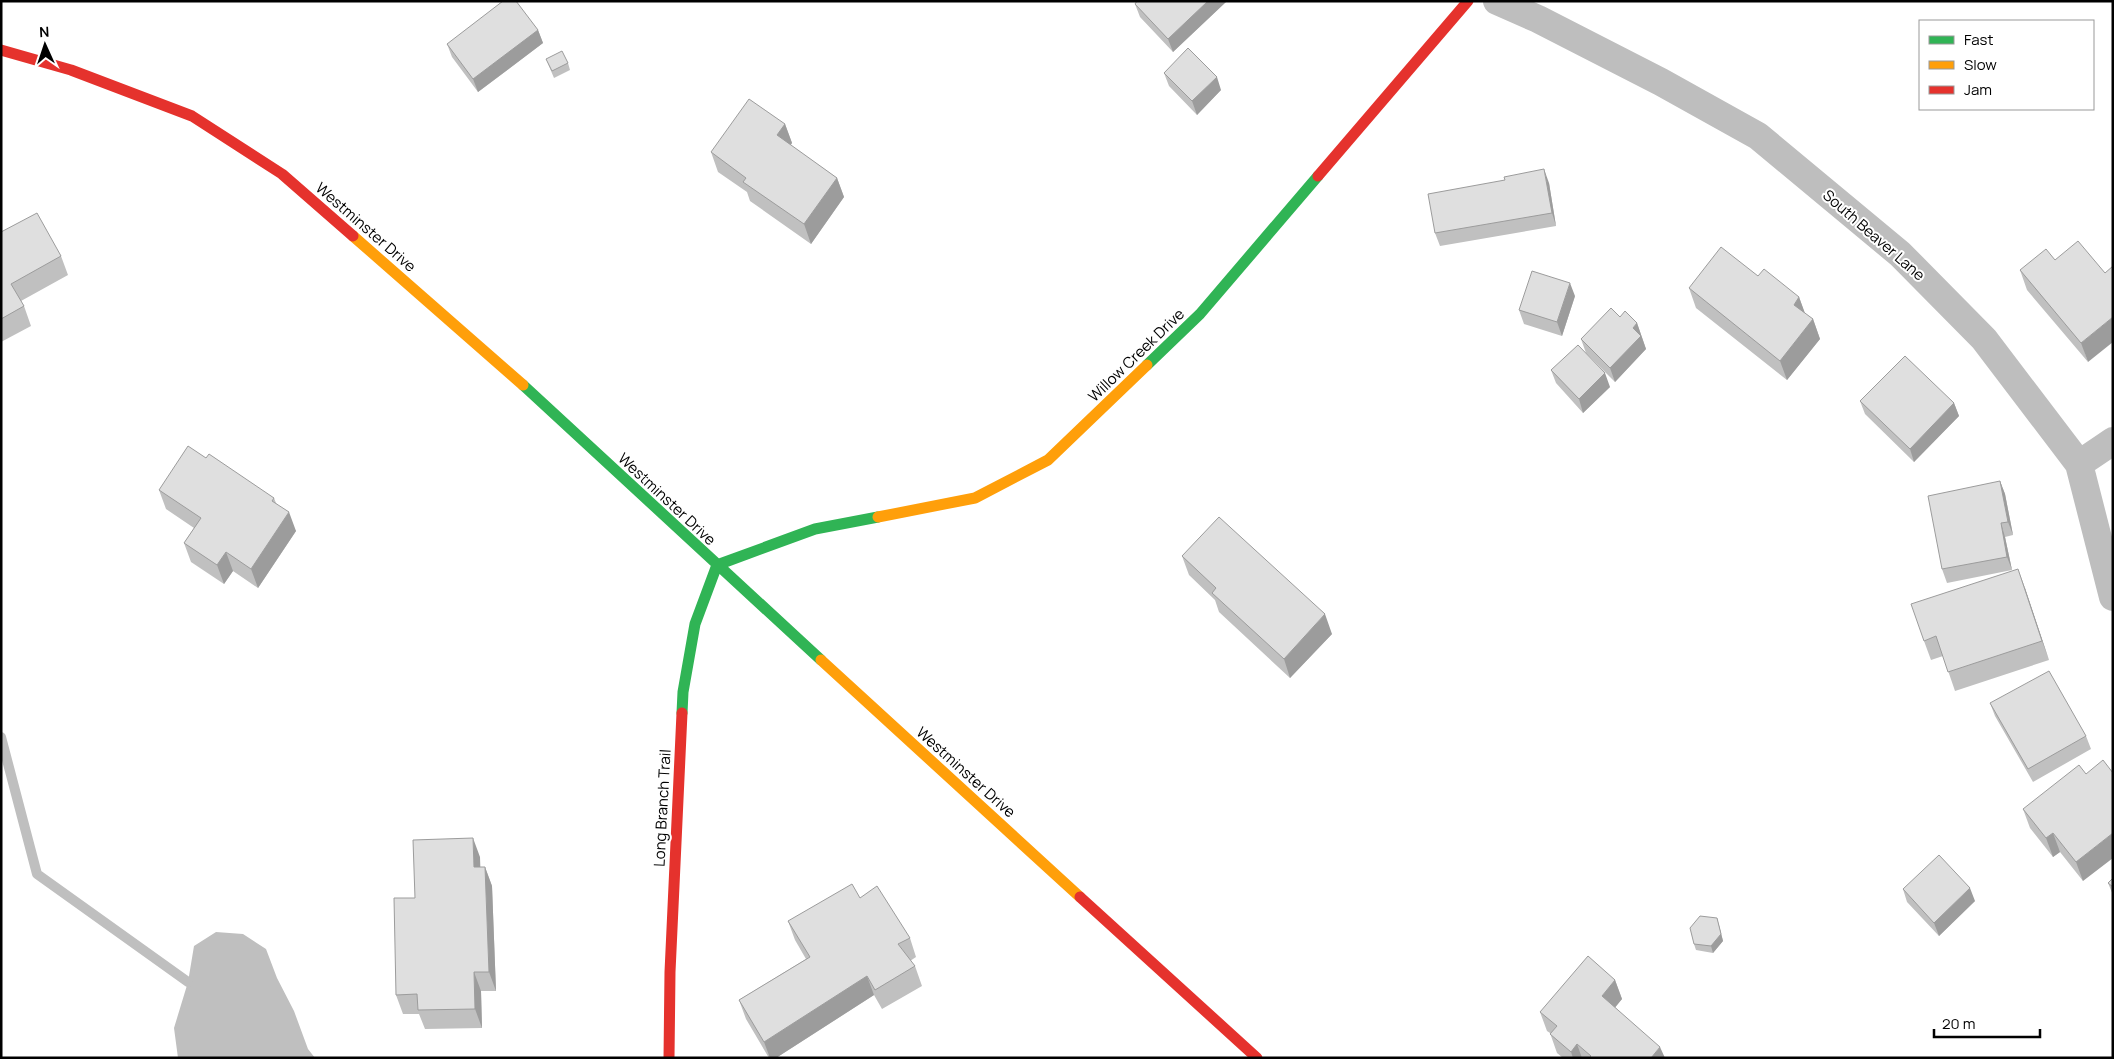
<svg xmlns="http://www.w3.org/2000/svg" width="2114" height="1059" viewBox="0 0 2114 1059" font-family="Manrope,sans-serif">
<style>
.water{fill:#bfbfbf}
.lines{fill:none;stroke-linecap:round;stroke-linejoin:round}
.stream{stroke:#bfbfbf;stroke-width:10}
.street{stroke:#bebebe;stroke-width:28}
.fast{stroke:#30b455;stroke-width:11}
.slow{stroke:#ff9f0a;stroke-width:11}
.jam{stroke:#e5322d;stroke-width:11}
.wall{fill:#c0c0c0}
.shaded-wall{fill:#9c9c9c}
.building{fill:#dfdfdf;stroke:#9c9c9c}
.labels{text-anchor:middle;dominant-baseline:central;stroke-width:4;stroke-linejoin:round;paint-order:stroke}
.street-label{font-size:15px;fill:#000;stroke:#fff}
</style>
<rect width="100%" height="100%" fill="#fff"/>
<path class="water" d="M216,932L243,934L266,949L277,978L294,1011L308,1049L315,1058H178L174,1028L188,982L194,946Z"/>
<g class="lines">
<path class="stream" d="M1,737L37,874L188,982"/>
<path class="street" d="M1497,1L1538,19L1661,82L1758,136L1900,254L1984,339L2079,464L2113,597
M2079,464L2113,441"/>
<path class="fast" d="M1147,365L1200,314L1318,176
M523,385L821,660
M682,713L683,692L695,624L717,565L815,529L878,517"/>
<path class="slow" d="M353,236L523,385
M878,517L975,498L1048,460L1147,365
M821,660L1080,897"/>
<path class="jam" d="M1,50L71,70L192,116L282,174L353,236
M1318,176L1468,1
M1080,897L1257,1058
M669,1058L670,972L682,713"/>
</g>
<path class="wall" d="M1227,1L1173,52L1140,17L1135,4Z
M538,30L543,43L478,92L452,57L447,44Z
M546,59L568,63L570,70L554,78Z
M1164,73L1221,90L1197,115L1169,86Z
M785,124L792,143L790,145L837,178L844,197L811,244L750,201L747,192L718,172L711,152Z
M1549,183L1556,226L1440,246L1435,233Z
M1,232L61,256L68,275L21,301L24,306L31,326L1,342Z
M2055,260L2088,362L2027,290L2020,270Z
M1689,288L1799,297L1805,314L1813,319L1820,339L1787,380L1696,308Z
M1575,296L1562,336L1524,324L1519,310Z
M1620,317L1637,323L1646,349L1615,382L1586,353L1581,339Z
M1551,370L1610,387L1583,413L1556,383Z
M1860,401L1954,403L1959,416L1914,462L1865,414Z
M206,458L274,498L276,503L296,531L258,588L233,571L224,584L191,562L184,543L194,528L166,509L159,490Z
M2000,481L2005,494L2013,535L2005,537L2012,570L1947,583L1942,569Z
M1182,556L1332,634L1290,678L1219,612L1215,600L1189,575Z
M2025,588L2049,660L1955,691L1943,656L1931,660L1924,641Z
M1990,703L2086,736L2091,749L2033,782L1995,716Z
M2086,774L2083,881L2060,852L2053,857L2030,828L2023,809Z
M480,857V867H485L492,886L496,991H481L482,1028L425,1029L419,1014H403L396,995L415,898Z
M2113,878V895L2108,883Z
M1903,889L1975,901L1939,936L1907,902Z
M860,898L910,938L916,957L910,961L915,966L922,986L882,1009L874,995L776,1058H769L746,1019L739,1000L806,959L795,940L788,921Z
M1719,925L1723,941L1713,953L1696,950L1694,944Z
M1615,980L1622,999L1615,1007L1665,1058H1563L1557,1053L1550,1033L1547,1031L1540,1012Z"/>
<path class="shaded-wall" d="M1208,1H1227L1173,52L1168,39Z
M538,30L543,43L478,92L473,79Z
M1217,77L1221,90L1197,115L1192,101Z
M785,124L792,143L784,155L777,135Z
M1544,169L1549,183L1556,226L1552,213Z
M837,178L844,197L811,244L804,224Z
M1570,283L1575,296L1562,336L1557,322Z
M1799,297L1806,316L1794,305Z
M2113,317V342L2088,362L2081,343Z
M1813,319L1820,339L1787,380L1780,361Z
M1637,323L1646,349L1615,382L1610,368L1633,328Z
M1605,373L1610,387L1583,413L1579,399Z
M1954,403L1959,416L1914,462L1910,449Z
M2000,481L2005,494L2013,535L2008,522Z
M289,512L296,531L258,588L251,569Z
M2001,523L2005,537L2012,570L2007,557Z
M226,552L233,571L224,584L217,565Z
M2018,569L2025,588L2049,660L2042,641Z
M1325,614L1332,634L1290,678L1284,659Z
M2053,833L2060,852L2053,857L2046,838Z
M2113,833V858L2083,881L2076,862Z
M473,838L480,857L481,886L474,867Z
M485,867L492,886L496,991L489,972Z
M1970,888L1975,901L1939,936L1934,923Z
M1717,918L1723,941L1713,953L1711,946Z
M474,972L481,991L482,1028L475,1009Z
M867,976L874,995L776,1058H770L764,1042Z
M1615,980L1622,999L1609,1015L1602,996Z
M1577,1044L1582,1058H1573L1571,1052Z
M1660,1047L1665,1058H1651Z"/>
<path class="building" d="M503,1H516L538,30L473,79L447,44Z
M1137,1H1208L1168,39L1135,4Z
M1188,48L1217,77L1192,101L1164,73Z
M562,51L568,63L552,71L546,59Z
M749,99L785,124L777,135L837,178L804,224L743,182L746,178L711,152Z
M1544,169L1552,213L1435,233L1428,194L1505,180L1504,177Z
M37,213L61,256L11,284L24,306L1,319V232Z
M2078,241L2105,273L2113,266V317L2081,343L2020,270L2046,249L2055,260Z
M1721,247L1758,276L1764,269L1799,297L1794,305L1813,319L1780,361L1689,288Z
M1532,271L1570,283L1557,322L1519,310Z
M1611,308L1620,317L1625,311L1637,323L1633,328L1641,336L1610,368L1581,339Z
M1578,345L1605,373L1579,399L1551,370Z
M1905,356L1954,403L1910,449L1860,401Z
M188,446L206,458L209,454L274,498L272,501L289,512L251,569L226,552L217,565L184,543L201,518L159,490Z
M2000,481L2008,522L2001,523L2007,557L1942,569L1928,496Z
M1219,517L1325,614L1284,659L1212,593L1216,588L1182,556Z
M2018,569L2042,641L1948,672L1936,636L1924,641L1911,604Z
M2049,671L2086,736L2028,769L1990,703Z
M2103,760L2113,773V833L2076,862L2053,833L2046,838L2023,809L2079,765L2086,774Z
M473,838L474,867H485L489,972H474L475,1009L418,1010L417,994L396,995L394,898H415L413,840Z
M1939,855L1970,888L1934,923L1903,889Z
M2113,878V887L2108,883Z
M852,884L860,898L877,886L910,938L898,944L915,966L875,990L867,976L764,1042L739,1000L810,957L788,921Z
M1700,916L1717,918L1721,934L1711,946L1694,944L1690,928Z
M1588,956L1615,980L1602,996L1660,1047L1651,1058H1589L1591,1056L1577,1044L1571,1052L1550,1034L1557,1026L1540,1012Z"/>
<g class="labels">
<g class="street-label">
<text transform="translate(366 227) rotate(41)">Westminster Drive</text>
<text transform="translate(1874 235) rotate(41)">South Beaver Lane</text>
<text transform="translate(1136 355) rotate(-44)">Willow Creek Drive</text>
<text transform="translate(667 499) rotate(43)">Westminster Drive</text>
<text transform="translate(966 772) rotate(42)">Westminster Drive</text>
<text transform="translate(662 808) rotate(-87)">Long Branch Trail</text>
</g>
</g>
<rect width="2114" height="1059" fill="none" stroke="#000000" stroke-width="5"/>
<rect x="1919" y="20" width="175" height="90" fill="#ffffff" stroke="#999999"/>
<rect x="1929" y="36" width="25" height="8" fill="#30b455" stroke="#999999"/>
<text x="1964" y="45" font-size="15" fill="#000000">Fast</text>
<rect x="1929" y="61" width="25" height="8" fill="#ff9f0a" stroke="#999999"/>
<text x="1964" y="70" font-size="15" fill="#000000">Slow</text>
<rect x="1929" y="86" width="25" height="8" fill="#e5322d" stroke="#999999"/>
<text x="1964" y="95" font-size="15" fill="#000000">Jam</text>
<g transform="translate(45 45) rotate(357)" stroke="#ffffff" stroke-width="4" paint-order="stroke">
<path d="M0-4L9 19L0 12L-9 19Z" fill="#000000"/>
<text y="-8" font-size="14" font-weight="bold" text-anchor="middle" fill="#000000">N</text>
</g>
<path d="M1934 1029v8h106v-8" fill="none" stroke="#000000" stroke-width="2.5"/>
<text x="1942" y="1029" font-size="15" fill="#000000" stroke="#ffffff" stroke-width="4" paint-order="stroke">20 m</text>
</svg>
